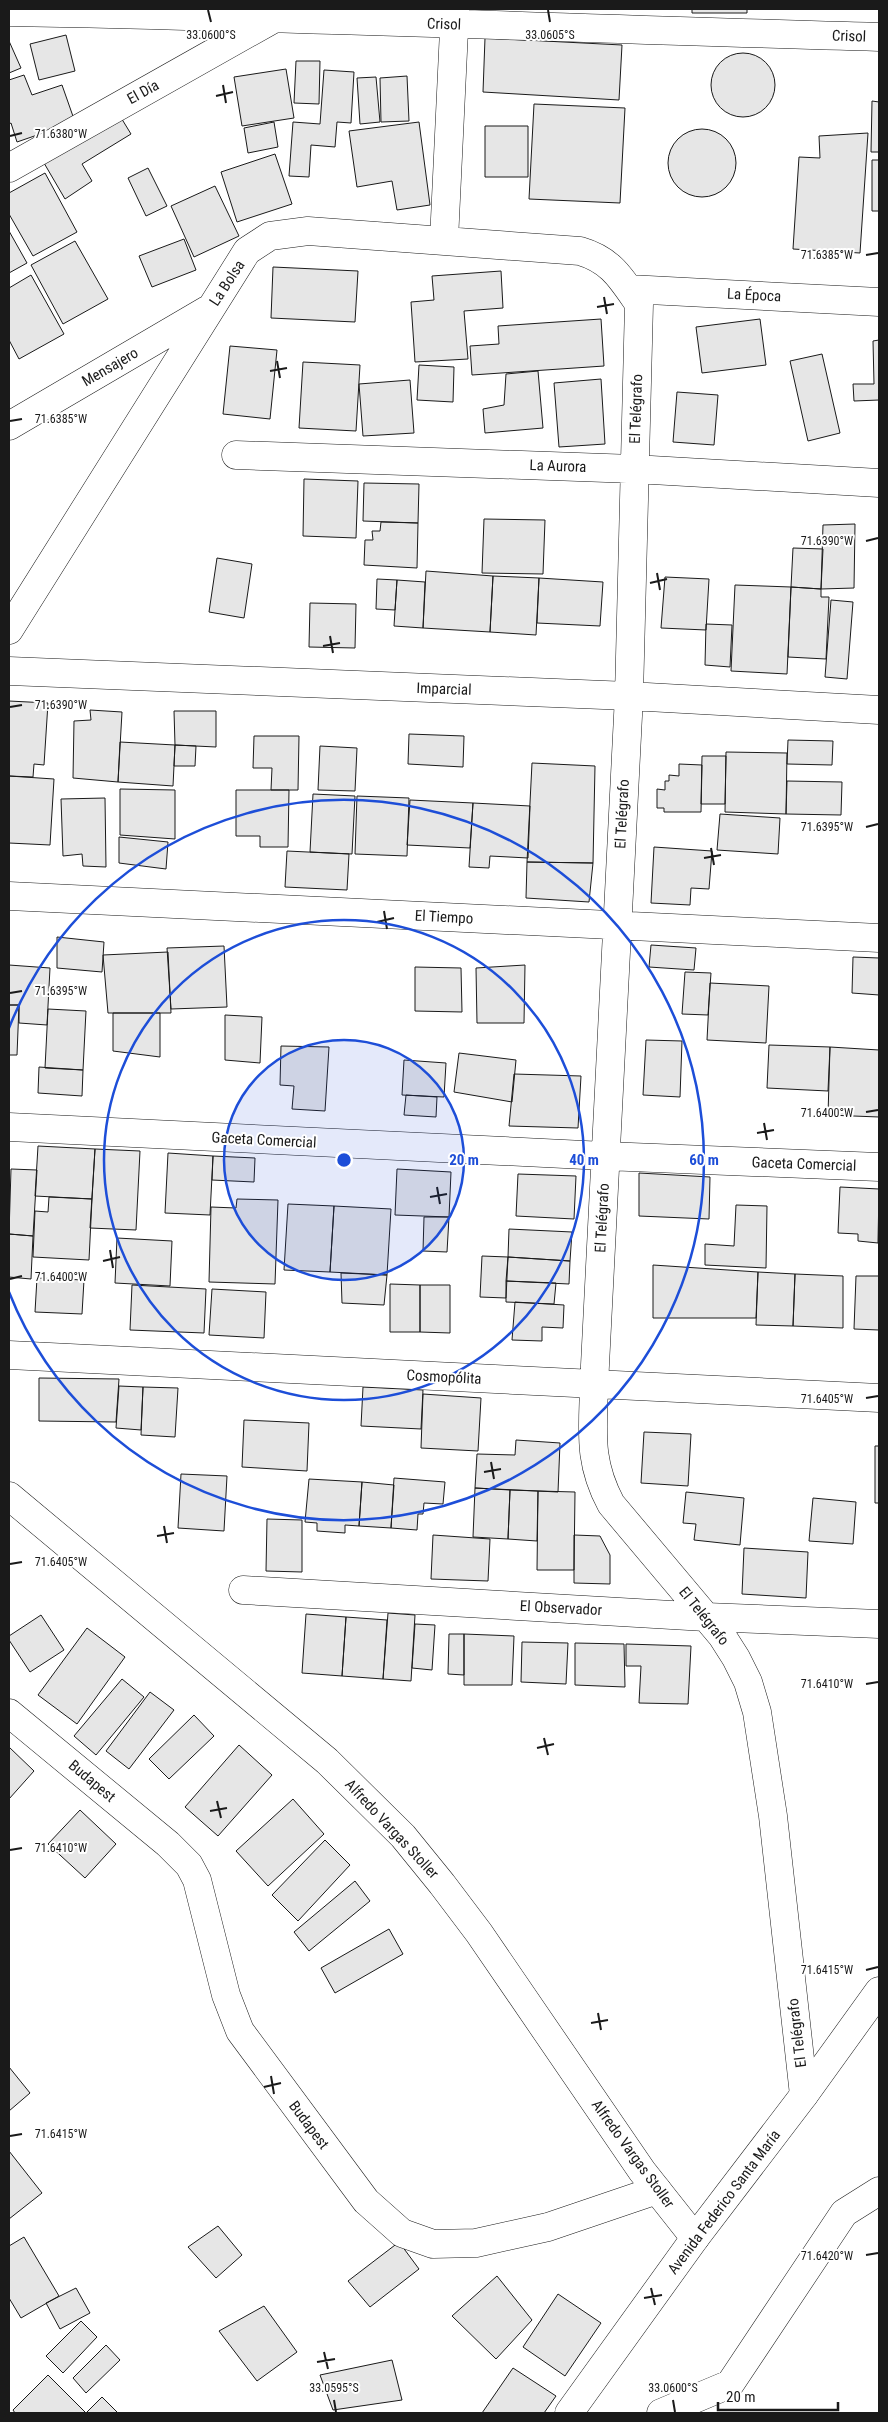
<svg xmlns="http://www.w3.org/2000/svg" width="888" height="2422" viewBox="0 0 888 2422" font-family="'Roboto Condensed',sans-serif">
<style>
.building{fill:#e6e6e6;stroke:#1a1a1a}
.lines{fill:none;stroke-linecap:round;stroke-linejoin:round}
.minor-casing{stroke:#1a1a1a;stroke-width:29}
.secondary-casing{stroke:#1a1a1a;stroke-width:29}
.primary-casing{stroke:#1a1a1a;stroke-width:29}
.minor{stroke:#fff;stroke-width:28}
.secondary{stroke:#fff;stroke-width:28}
.primary{stroke:#fff;stroke-width:28}
.ticks{fill:none;stroke:#1a1a1a;stroke-width:2}
.ring{fill:none;stroke:#1d4ed8;stroke-width:2.5}
.labels{text-anchor:middle;dominant-baseline:central;stroke-width:4;stroke-linejoin:round;paint-order:stroke}
.street-label{font-size:15px;fill:#1a1a1a;stroke:#fff}
.ticks-label{font-size:12px;text-anchor:middle;fill:#1a1a1a;stroke:#fff;stroke-width:4;stroke-linejoin:round;paint-order:stroke}
.centre{fill:#1d4ed8;stroke:#fff;stroke-width:2.5}
.ring-label{font-size:15px;text-anchor:middle;font-weight:bold;fill:#1d4ed8;stroke:#fff;stroke-width:4;stroke-linejoin:round;paint-order:stroke}
</style>
<rect width="100%" height="100%" fill="#fff"/>
<path class="building" d="M692,9H747V13H692Z
M66,35L75,71L39,80L30,44Z
M485,38L622,45L619,100L483,92Z
M9,41L21,68L9,73Z
M711 85a32 32 0 1 1 64 0a32 32 0 1 1-64 0Z
M296,61H320L319,104L294,103Z
M286,69L294,118L242,126L234,77Z
M324,70L354,72L351,123L337,122L335,147L311,145L309,177L289,176L293,122L320,124Z
M24,75L32,95L62,85L75,122L17,142L11,123L9,124V80Z
M407,76L409,121L381,122L380,78Z
M376,77L380,122L360,124L357,78Z
M872,101L879,102V152H871Z
M534,104L625,108L620,203L529,199Z
M120,116L131,134L82,164L92,181L65,199L44,163Z
M274,122L278,147L248,153L244,128Z
M419,122L430,205L397,210L392,181L357,187L349,131Z
M485,126H528V177H485Z
M668 163a34 34 0 1 1 68 0a34 34 0 1 1-68 0Z
M868,133L860,253L793,249L799,157L820,158L819,136Z
M275,154L292,204L237,222L221,172Z
M872,160H879V211H872Z
M148,168L167,206L146,216L128,178Z
M45,173L77,232L33,256L9,214V193Z
M215,186L239,236L194,257L171,206Z
M9,231L27,263L9,273Z
M184,239L196,270L152,287L139,256Z
M75,241L108,299L63,324L31,265Z
M273,267L358,271L355,322L271,318Z
M501,271L503,308L464,311L468,359L415,362L411,302L434,300L432,276Z
M31,275L64,334L19,359L9,340V288Z
M601,319L604,366L472,375L470,346L499,344L498,326Z
M760,319L766,365L702,373L696,327Z
M879,340V400L854,401L853,384H874L873,341Z
M230,346L277,350L270,419L223,414Z
M822,354L840,433L808,441L790,361Z
M303,362L360,365L356,431L299,428Z
M419,365L454,367L453,402L417,400Z
M538,371L543,428L485,433L483,409L504,405L506,374Z
M601,379L605,444L559,447L554,383Z
M410,380L414,433L363,436L359,384Z
M677,392L718,395L714,445L673,442Z
M304,479L358,481L356,538L303,536Z
M364,483L419,484L418,523L363,521Z
M484,519L545,520L543,574L482,573Z
M381,522L418,523L417,568L364,565L365,540H373L372,531H380Z
M855,524L854,588L821,589L823,525Z
M793,548L823,549L821,589L791,587Z
M217,558L252,564L244,618L209,612Z
M426,571L493,576L490,632L423,628Z
M493,576L539,578L536,635L490,632Z
M665,577L709,579L706,630L661,628Z
M539,578L603,582L600,626L537,623Z
M377,579L397,580L395,610L376,609Z
M397,580L425,582L423,628L394,626Z
M735,585L791,587L787,674L731,671Z
M791,587L821,589V597H829L826,659L788,657Z
M831,600L853,602L847,679L825,677Z
M310,603L356,604L355,648L309,647Z
M706,624L732,625L730,667L705,665Z
M9,701L48,703L44,765L34,764L33,777L9,776Z
M90,710L122,712L118,782L73,778L74,721L91,720Z
M174,711H216V747L175,745Z
M409,734L464,736L463,767L408,764Z
M254,736H299L298,790H271L272,768H253Z
M788,740L833,741L832,765L787,764Z
M120,742L175,745L173,786L118,782Z
M175,745L196,746L195,766H174Z
M320,746L357,748L355,791L318,790Z
M726,752L787,753L786,814L725,812Z
M702,756H726L725,804H701Z
M532,763L595,766L593,863L527,862Z
M679,764L702,765L701,812H664V808H657V789L665,790V781H669V775L679,776Z
M9,776L54,779L50,845L9,843Z
M787,781L842,782L841,815L786,814Z
M120,789L175,790V839L120,835Z
M236,790H289L288,847H260V836H236Z
M313,794L355,796L352,854L310,852Z
M357,796L409,798L407,856L355,854Z
M105,798L106,867L83,866L82,854L63,856L61,799Z
M410,800L473,803L470,848L407,845Z
M473,803L530,806L528,858L490,856L489,868L469,867Z
M720,814L780,818L778,854L717,850Z
M119,837L168,842L166,869L119,863Z
M654,847L712,851L709,889L691,888L690,905L651,903Z
M287,851L349,854L347,890L285,887Z
M527,862L593,863L589,902L526,898Z
M57,937L104,942L102,972L57,968Z
M651,945L696,948L694,970L649,967Z
M224,946L227,1007L171,1009L167,948Z
M168,952L171,1013H108L103,955Z
M853,957L879,958V995L852,993Z
M9,965L50,968L47,1025L19,1023V1005H9Z
M525,965L524,1023H477L476,968Z
M415,967L461,968L462,1012L415,1011Z
M685,972L711,973L708,1015L682,1014Z
M710,983L769,986L766,1043L707,1040Z
M9,1005H19L17,1055H9Z
M48,1009L86,1011L83,1070L45,1068Z
M113,1013H160V1057L113,1051Z
M225,1015L262,1017L260,1063L225,1060Z
M646,1040L682,1041L680,1097L643,1095Z
M769,1045L830,1047L828,1091L767,1088Z
M281,1046L329,1047L325,1111L292,1109L294,1086L280,1085Z
M830,1047L879,1050V1117L828,1115Z
M459,1053L516,1060L512,1102L454,1092Z
M404,1060L446,1063L444,1097L402,1095Z
M39,1067L83,1070L82,1096L38,1093Z
M514,1074L581,1076L578,1128L509,1126Z
M406,1095L437,1097L436,1117L404,1115Z
M38,1146L95,1149L92,1199L35,1196Z
M95,1149L140,1151L136,1230L90,1228Z
M168,1153L213,1156L210,1215L165,1213Z
M213,1156L255,1158L254,1182L212,1180Z
M11,1169L37,1170L33,1236L9,1234Z
M397,1169L451,1172L449,1217L395,1215Z
M639,1173L710,1177L709,1219L639,1216Z
M518,1174L576,1176L574,1219L516,1216Z
M840,1187L879,1189L878,1243L858,1241V1234L838,1233Z
M49,1197L92,1199L89,1260L33,1257L35,1211L48,1212Z
M237,1199L278,1200L275,1284L209,1282L211,1207L236,1208Z
M288,1204L334,1206L330,1272L284,1270Z
M736,1205L767,1206L766,1268L705,1265V1244L734,1246Z
M334,1206L391,1209L387,1275L330,1272Z
M424,1217H449L447,1252L423,1251Z
M509,1229L572,1232L570,1261L508,1257Z
M9,1234L33,1236L31,1279L9,1277Z
M117,1238L172,1241L170,1286L115,1283Z
M482,1256L508,1257L506,1298L480,1297Z
M508,1257L570,1261L569,1284L506,1281Z
M653,1265L758,1272L756,1318H653Z
M758,1272L795,1274L793,1326L756,1325Z
M341,1273L387,1275L384,1305L342,1303Z
M795,1274L843,1276V1328L793,1326Z
M856,1276H879V1330L854,1329Z
M37,1278L84,1280L82,1314L35,1312Z
M506,1281L556,1283L554,1304L506,1302Z
M390,1284L420,1285V1332H390Z
M132,1285L206,1289L204,1333L130,1330Z
M420,1285H450V1333L420,1332Z
M212,1289L266,1292L264,1338L209,1335Z
M515,1302L564,1305L563,1328L542,1327V1341L512,1340Z
M39,1378L119,1379L116,1422L39,1421Z
M119,1386L143,1387L141,1430L116,1428Z
M143,1387L178,1388L175,1437L141,1435Z
M363,1387L423,1390L421,1429L361,1426Z
M423,1394L481,1398L478,1451L421,1448Z
M244,1420L309,1423L307,1471L242,1467Z
M644,1432L691,1434L688,1486L641,1483Z
M516,1440L560,1443L558,1492L475,1488L477,1454L515,1455Z
M875,1446H879V1503H875Z
M181,1474L227,1476L224,1531L178,1528Z
M394,1478L445,1482L443,1504L424,1503L423,1514H418L417,1530L391,1528Z
M309,1479L362,1482L359,1526L345,1525V1533L317,1531V1523L305,1522Z
M362,1482L394,1485L391,1528L359,1526Z
M475,1488L510,1490L508,1539L473,1537Z
M510,1490L538,1491L537,1541L508,1539Z
M538,1491L575,1492L574,1570H537Z
M686,1492L744,1498L740,1545L694,1540L696,1524L683,1523Z
M813,1498L856,1502L853,1544L809,1541Z
M267,1519L302,1520V1572L266,1571Z
M433,1535L490,1539L488,1581L431,1579Z
M574,1535L600,1536L610,1555V1584L574,1583Z
M744,1548L808,1552L806,1598L742,1594Z
M388,1613L415,1615L411,1681L383,1679Z
M306,1614L346,1617L342,1676L302,1673Z
M41,1615L64,1650L30,1672L9,1640V1636Z
M346,1617L387,1620L383,1679L342,1676Z
M415,1624L435,1625L432,1670L412,1668Z
M87,1628L125,1657L77,1724L38,1695Z
M449,1634H464V1675L448,1674Z
M464,1634L514,1636L512,1685H464Z
M522,1642L568,1643L566,1684L521,1682Z
M575,1643L624,1644L625,1687L575,1685Z
M626,1644L691,1646L688,1704L639,1703L641,1666H626Z
M122,1679L144,1697L96,1755L74,1736Z
M150,1692L174,1710L129,1769L106,1751Z
M194,1715L214,1736L169,1779L149,1759Z
M239,1745L272,1775L218,1836L185,1807Z
M9,1747L34,1771L9,1799Z
M293,1799L324,1834L268,1886L236,1851Z
M80,1810L116,1844L85,1878L48,1844Z
M325,1840L350,1865L298,1921L272,1895Z
M355,1881L370,1901L309,1951L294,1932Z
M389,1929L403,1954L335,1993L321,1968Z
M9,2067L30,2093L9,2111Z
M9,2151L42,2193L9,2219Z
M218,2226L242,2255L216,2278L188,2247Z
M24,2237L59,2296L21,2318L9,2298V2246Z
M399,2242L419,2269L370,2307L348,2281Z
M497,2276L532,2320L496,2359L452,2316Z
M76,2288L90,2313L60,2329L46,2303Z
M558,2294L601,2323L565,2376L523,2347Z
M264,2306L297,2352L257,2381L219,2331Z
M81,2321L97,2337L63,2373L46,2356Z
M106,2345L120,2360L86,2393L73,2378Z
M392,2360L402,2400L333,2410L320,2375Z
M513,2368L556,2396L544,2413H482Z
M48,2375L86,2413H15L13,2410Z
M102,2397L118,2413H86Z"/>
<g class="lines">
<defs>
<path id="minor" d="M9,12C299,17 589,29 879,37
M9,168L275,18
M444,240L455,9
M629,289L879,302
M9,426L207,310
M236,455L634,469L879,483
M9,630L247,251L270,236L308,231L580,251C611,260 621,278 639,304L629,696L594,1385C593,1432 588,1461 611,1504L722,1636L736,1658L748,1682L757,1712L773,1816L804,2095
M9,671L629,696L879,710
M9,896L879,938
M9,1127L605,1156L879,1167
M9,1355L879,1398
M243,1590L706,1617L879,1624
M9,1713L168,1844L189,1865L197,1880L226,1995L240,2031L366,2201L402,2233L433,2244L476,2243L548,2227L657,2190
M661,2413L730,2384L844,2213L879,2191"/>
<path id="secondary" d="M9,1496L327,1761L403,1836L442,1884L479,1933L642,2171L695,2238"/>
<path id="primary" d="M569,2413L695,2238L804,2095L879,1991"/>
</defs>
<use href="#minor" class="minor-casing"/>
<use href="#secondary" class="secondary-casing"/>
<use href="#primary" class="primary-casing"/>
<use href="#minor" class="minor"/>
<use href="#secondary" class="secondary"/>
<use href="#primary" class="primary"/>
</g>
<path class="ticks" d="M208,10L211,22M548,10L550,22M223,85L226,103M216,96L233,92M10,136L22,133M866,255L878,253M604,297L607,314M597,307L614,304M277,361L280,378M270,371L287,368M10,421L22,419M866,541L878,538M657,573L660,590M650,583L667,579M330,636L333,653M323,646L340,643M10,707L22,705M866,827L878,824M711,848L714,865M704,858L721,855M384,911L387,929M377,922L394,918M10,993L22,991M866,1112L878,1110M764,1123L767,1140M757,1133L774,1130M437,1187L440,1204M430,1197L447,1194M110,1250L113,1268M103,1261L120,1257M10,1279L22,1276M866,1398L878,1396M491,1462L494,1479M484,1472L501,1469M164,1526L167,1543M157,1536L174,1533M10,1564L22,1562M866,1684L878,1682M544,1738L548,1755M537,1748L554,1744M217,1801L221,1818M210,1811L227,1808M10,1850L22,1848M866,1970L878,1967M598,2013L601,2030M591,2023L608,2020M271,2076L274,2094M264,2087L281,2083M10,2136L22,2134M866,2255L878,2253M651,2288L655,2305M644,2298L662,2295M324,2352L328,2369M317,2362L335,2359M334,2400L336,2412M673,2400L675,2412"/>
<circle cx="344" cy="1160" r="120" fill="#1d4ed8" fill-opacity=".12"/>
<g class="ring">
<circle cx="344" cy="1160" r="120"/>
<circle cx="344" cy="1160" r="240"/>
<path d="M9 1028A360 360 0 1 1 9 1292"/>
</g>
<g class="labels">
<g class="street-label">
<text transform="translate(444 24) rotate(2)">Crisol</text>
<text transform="translate(849 36) rotate(2)">Crisol</text>
<text transform="translate(143 92) rotate(-29)">El Día</text>
<text transform="translate(227 283) rotate(-57)">La Bolsa</text>
<text transform="translate(754 295) rotate(3)">La Época</text>
<text transform="translate(110 367) rotate(-30)">Mensajero</text>
<text transform="translate(636 409) rotate(-88)">El Telégrafo</text>
<text transform="translate(558 466) rotate(2)">La Aurora</text>
<text transform="translate(444 689) rotate(2)">Imparcial</text>
<text transform="translate(622 814) rotate(-87)">El Telégrafo</text>
<text transform="translate(444 917) rotate(3)">El Tiempo</text>
<text transform="translate(264 1140) rotate(3)">Gaceta Comercial</text>
<text transform="translate(804 1164) rotate(2)">Gaceta Comercial</text>
<text transform="translate(602 1218) rotate(-87)">El Telégrafo</text>
<text transform="translate(444 1377) rotate(3)">Cosmopólita</text>
<text transform="translate(561 1608) rotate(3)">El Observador</text>
<text transform="translate(704 1616) rotate(51)">El Telégrafo</text>
<text transform="translate(92 1781) rotate(40)">Budapest</text>
<text transform="translate(392 1829) rotate(47)">Alfredo Vargas Stoller</text>
<text transform="translate(797 2033) rotate(-97)">El Telégrafo</text>
<text transform="translate(309 2125) rotate(53)">Budapest</text>
<text transform="translate(633 2154) rotate(54)">Alfredo Vargas Stoller</text>
<text transform="translate(724 2202) rotate(-53)">Avenida Federico Santa María</text>
</g>
</g>
<g class="ticks-label">
<text x="550" y="39">33.0605°S</text>
<text x="211" y="39">33.0600°S</text>
<text x="61" y="138">71.6380°W</text>
<text x="827" y="259">71.6385°W</text>
<text x="61" y="423">71.6385°W</text>
<text x="827" y="545">71.6390°W</text>
<text x="61" y="709">71.6390°W</text>
<text x="827" y="831">71.6395°W</text>
<text x="61" y="995">71.6395°W</text>
<text x="827" y="1117">71.6400°W</text>
<text x="61" y="1281">71.6400°W</text>
<text x="827" y="1403">71.6405°W</text>
<text x="61" y="1566">71.6405°W</text>
<text x="827" y="1688">71.6410°W</text>
<text x="61" y="1852">71.6410°W</text>
<text x="827" y="1974">71.6415°W</text>
<text x="61" y="2138">71.6415°W</text>
<text x="827" y="2260">71.6420°W</text>
<text x="334" y="2392">33.0595°S</text>
<text x="673" y="2392">33.0600°S</text>
</g>
<circle cx="344" cy="1160" r="8" class="centre"/>
<g class="ring-label">
<text x="464" y="1165">20 m</text>
<text x="584" y="1165">40 m</text>
<text x="704" y="1165">60 m</text>
</g>
<rect width="888" height="2422" fill="none" stroke="#1a1a1a" stroke-width="20"/>
<path d="M718 2402v8h120v-8" fill="none" stroke="#1a1a1a" stroke-width="2.5"/>
<text x="726" y="2402" font-size="15" fill="#1a1a1a" stroke="#ffffff" stroke-width="4" paint-order="stroke">20 m</text>
</svg>
